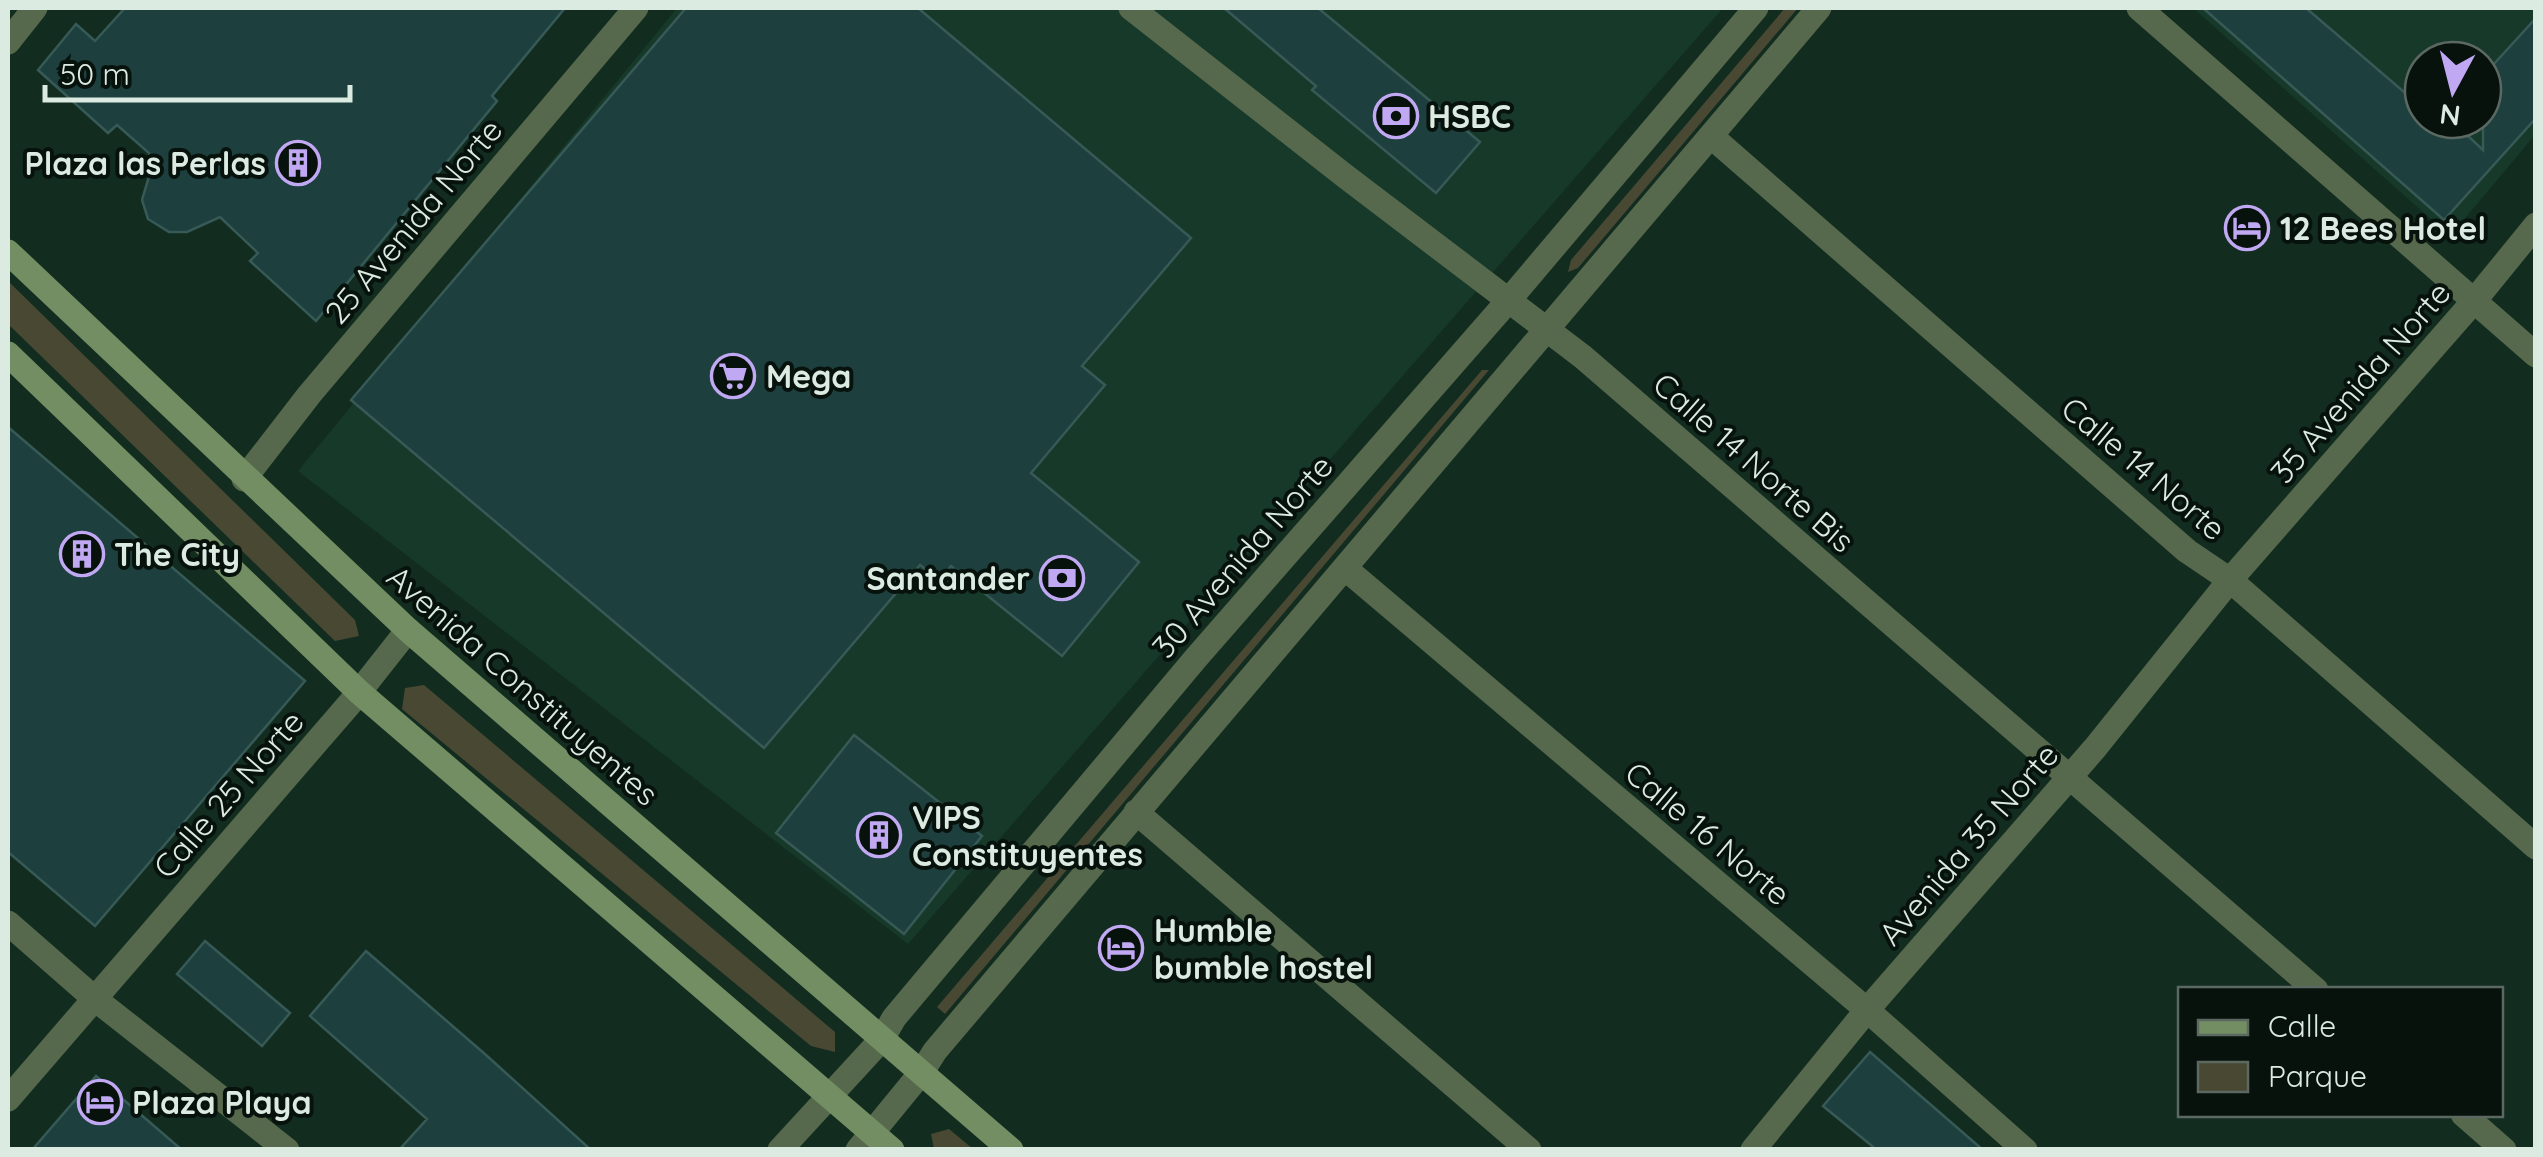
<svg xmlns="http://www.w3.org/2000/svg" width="2543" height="1157" viewBox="0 0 2543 1157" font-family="Quicksand,sans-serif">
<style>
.built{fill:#16392a;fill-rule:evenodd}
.green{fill:#484833}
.building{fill:#1d3f3d;stroke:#375a57;stroke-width:2.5}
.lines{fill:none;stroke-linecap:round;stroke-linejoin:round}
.minor{stroke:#57694d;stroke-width:25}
.tertiary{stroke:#57694d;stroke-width:25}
.secondary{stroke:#728e62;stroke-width:25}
.labels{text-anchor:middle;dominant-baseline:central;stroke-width:8;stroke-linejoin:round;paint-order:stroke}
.poi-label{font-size:32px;font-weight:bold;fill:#dbebe2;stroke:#07120d;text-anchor:start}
.street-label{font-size:32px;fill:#dbebe2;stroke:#07120d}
</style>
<rect width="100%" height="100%" fill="#122d20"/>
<path class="built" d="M677,8H1723L908,944L298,471Z
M2193,8H2535V135L2450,236ZM2423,60H2483V120H2423Z"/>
<path class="green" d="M1785,8H1798L1578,268L1568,272L1571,260Z
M8,281L355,620L359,636L335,641L8,324Z
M1482,370H1489L945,1014L937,1007Z
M424,685L835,1032V1052L811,1046L402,709L405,688Z
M949,1129L973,1149H934L931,1134Z"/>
<path class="building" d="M125,8H565L492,96L497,101L316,321L250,261L258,253L220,217L187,232H169L148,219L142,200L150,173L149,153L117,125L108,133L38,70L76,24L95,41Z
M686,8H918L1191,238L1082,366L1105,385L1031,473L1139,562L1062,656L951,566L939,580L920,565L764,748L351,400Z
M1224,8H1318L1480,142L1436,193L1312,90L1316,86Z
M2203,8H2306L2411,98L2419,89L2423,93V120H2451L2483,150V76L2536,18V118L2444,220Z
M8,427L305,681L95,926L8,852Z
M854,735L982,836L904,934L776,833Z
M205,941L290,1013L262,1046L177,974Z
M366,951L486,1055L591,1150H399L427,1119L310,1016Z
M1870,1052L1983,1150H1877L1823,1106Z
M96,1076L182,1150H32Z"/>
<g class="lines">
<path class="minor" d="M1131,8L1345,176L1583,357L2316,990
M2139,8L2536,355
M8,42L35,8
M1712,137L2187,551L2230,580L2536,847
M244,479L309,395L636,8
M1346,569L1867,1010L2025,1150
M1136,812L1529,1150
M8,923L95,999L287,1150
M8,1099L352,701L408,630
M2463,1114L2504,1150
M1753,1150L1867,1010L2095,748L2230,580L2474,301L2536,225"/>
<path class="tertiary" d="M780,1150L882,1039L894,1018L1196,658L1508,301L1756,8
M858,1150L921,1073L935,1051L1819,8"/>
<path class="secondary" d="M8,252L408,630L1011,1150
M8,354L359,692L892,1150"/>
</g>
<defs>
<symbol id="bank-ring" viewBox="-11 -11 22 22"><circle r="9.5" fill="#07120d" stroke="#c1a8f3" stroke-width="1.5"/><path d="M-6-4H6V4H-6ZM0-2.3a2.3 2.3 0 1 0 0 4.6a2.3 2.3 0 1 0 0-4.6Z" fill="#c1a8f3"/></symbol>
<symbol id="building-ring" viewBox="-11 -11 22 22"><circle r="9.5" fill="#07120d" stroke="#c1a8f3" stroke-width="1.5"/><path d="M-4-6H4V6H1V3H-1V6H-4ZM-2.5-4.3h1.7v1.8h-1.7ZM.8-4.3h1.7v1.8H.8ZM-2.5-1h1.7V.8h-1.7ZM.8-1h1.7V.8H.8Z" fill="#c1a8f3"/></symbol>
<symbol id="hotel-ring" viewBox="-11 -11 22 22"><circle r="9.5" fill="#07120d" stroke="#c1a8f3" stroke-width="1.5"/><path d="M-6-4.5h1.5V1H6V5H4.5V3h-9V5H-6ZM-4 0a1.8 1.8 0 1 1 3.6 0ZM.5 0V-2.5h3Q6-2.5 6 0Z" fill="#c1a8f3"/></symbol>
<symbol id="supermarket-ring" viewBox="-11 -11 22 22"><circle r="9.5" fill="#07120d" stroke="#c1a8f3" stroke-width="1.5"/><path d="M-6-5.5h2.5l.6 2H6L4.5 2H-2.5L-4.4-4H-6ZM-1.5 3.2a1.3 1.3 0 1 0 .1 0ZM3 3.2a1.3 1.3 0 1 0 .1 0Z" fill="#c1a8f3"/></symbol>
</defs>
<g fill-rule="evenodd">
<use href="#bank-ring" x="1371" y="91" width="50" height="50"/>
<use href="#building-ring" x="273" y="138" width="50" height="50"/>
<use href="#hotel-ring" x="2222" y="203" width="50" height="50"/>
<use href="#supermarket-ring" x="708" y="351" width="50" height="50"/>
<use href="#building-ring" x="57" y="529" width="50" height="50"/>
<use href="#bank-ring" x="1037" y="553" width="50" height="50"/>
<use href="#building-ring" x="854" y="810" width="50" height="50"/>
<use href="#hotel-ring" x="1096" y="923" width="50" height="50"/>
<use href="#hotel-ring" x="75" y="1077" width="50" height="50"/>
</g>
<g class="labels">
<g class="poi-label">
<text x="1428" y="116">HSBC</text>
<text x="266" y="163" text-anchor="end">Plaza las Perlas</text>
<text x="2280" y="228">12 Bees Hotel</text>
<text x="766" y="376">Mega</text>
<text x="114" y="554">The City</text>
<text x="1030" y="578" text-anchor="end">Santander</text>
<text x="912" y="817">VIPS<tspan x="912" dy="37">Constituyentes</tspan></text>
<text x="1154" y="930">Humble<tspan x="1154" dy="37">bumble hostel</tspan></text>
<text x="132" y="1102">Plaza Playa</text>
</g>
<g class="street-label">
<text transform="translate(413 221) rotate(-50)">25 Avenida Norte</text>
<text transform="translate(2360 382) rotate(-49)">35 Avenida Norte</text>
<text transform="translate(1754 462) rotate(41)">Calle 14 Norte Bis</text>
<text transform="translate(2144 468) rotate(40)">Calle 14 Norte</text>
<text transform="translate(1242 556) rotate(-49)">30 Avenida Norte</text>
<text transform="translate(523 685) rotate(41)">Avenida Constituyentes</text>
<text transform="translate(228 794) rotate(-49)">Calle 25 Norte</text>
<text transform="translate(1708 833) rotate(40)">Calle 16 Norte</text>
<text transform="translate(1968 844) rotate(-49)">Avenida 35 Norte</text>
</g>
</g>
<rect width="2543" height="1157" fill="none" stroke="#dbebe2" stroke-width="20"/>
<rect x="2178" y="987" width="325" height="130" fill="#07120d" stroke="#5c6962" stroke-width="2.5"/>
<rect x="2198" y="1020" width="50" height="15" fill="#728e62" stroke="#5c6962" stroke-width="2.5"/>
<text x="2268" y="1037" font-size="30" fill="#dbebe2">Calle</text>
<rect x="2198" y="1062" width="50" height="30" fill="#484833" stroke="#5c6962" stroke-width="2.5"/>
<text x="2268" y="1087" font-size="30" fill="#dbebe2">Parque</text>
<g transform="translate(2453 90) rotate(187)"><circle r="48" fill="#07120d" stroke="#5c6962" stroke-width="2.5"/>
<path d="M0-8L18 38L0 25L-18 38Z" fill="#c1a8f3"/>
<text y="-15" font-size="28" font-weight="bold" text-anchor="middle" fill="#dbebe2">N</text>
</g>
<path d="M45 85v15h305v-15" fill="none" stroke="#dbebe2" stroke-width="5"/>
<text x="60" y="85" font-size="30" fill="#dbebe2" stroke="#07120d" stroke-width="8" paint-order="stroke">50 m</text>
</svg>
